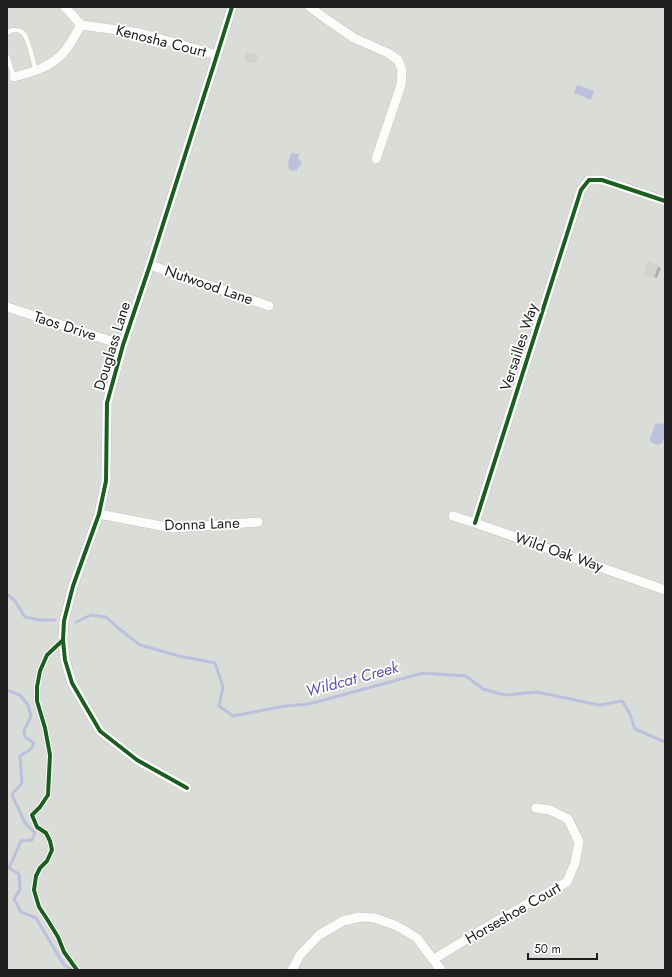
<svg xmlns="http://www.w3.org/2000/svg" width="672" height="977" viewBox="0 0 672 977" font-family="Jost,sans-serif">
<style>
.residential{fill:#dadcd8}
.water{fill:#bcc0dd}
.shadow{fill:#0003}
.lines{fill:none;stroke-linecap:round;stroke-linejoin:round}
.stream{stroke:#bcc0dd;stroke-width:3}
.building{fill:#d2d3cf;stroke:#ced0c9}
.service-casing{stroke:#c2c4c1;stroke-width:5.5}
.minor-casing{stroke:#c2c4c1;stroke-width:10}
.path{stroke:#ceccc1;stroke-width:1.5;stroke-dasharray:2 2;stroke-linecap:butt}
.service{stroke:#fcfcfb;stroke-width:4.5}
.minor{stroke:#fcfcfb;stroke-width:9}
.cycleway-casing{stroke:#fff;stroke-width:6}
.cycleway{stroke:#1b5e20;stroke-width:4}
.labels{text-anchor:middle;dominant-baseline:central;stroke-width:3.5;stroke-linejoin:round;paint-order:stroke}
.street-label{font-size:15px;fill:#1e1e1e;stroke:#fff}
.water-label{font-size:16px;font-style:italic;fill:#6352a6;stroke:#fff}
</style>
<rect width="100%" height="100%" fill="#eaede7"/>
<path class="residential" d="M7,7H665V970H7Z"/>
<path class="water" d="M577,85L594,91L591,100L585,98V97L574,93Z
M291,153L299,154L298,158L302,163L300,166L298,167L297,171L289,170V167H288L289,158H290Z
M658,423L665,425V435L662,443L658,445L652,443L650,439L655,425Z"/>
<path class="shadow" d="M657,266L661,268L657,278L648,275Z"/>
<g class="lines">
<path class="stream" d="M7,594L15,601L25,617L39,620H55
M76,622L91,615L106,617L118,628L140,645L179,656L215,663L223,687L219,706L233,716L285,706L309,704L423,673L466,676L483,689L505,695L537,692L599,705L622,701L629,712L635,729L665,742
M7,690L20,695L28,705L31,716L24,731L25,737L34,743L31,749L20,756L22,783L13,793L12,795L25,823L35,833L32,840L21,841L9,868L19,874L20,890L14,899L21,912L36,918L64,965L72,970"/>
</g>
<path class="building" d="M247,53L257,56L255,63L245,60Z
M648,262L658,265L654,277L644,274Z"/>
<g class="lines">
<defs>
<path id="service" d="M7,33C12,29 20,29 24,34C29,40 33,62 36,71
M7,56L14,77"/>
<path id="minor" d="M65,7L81,25L140,33L217,55
M310,7L326,19L354,38L388,53L398,60L402,70L401,85L376,159
M14,77C33,72 51,67 64,52C71,44 76,33 81,25
M150,265L269,306
M7,307L123,345
M99,514L172,528L258,522
M453,516L475,523L665,590
M475,523L581,190L589,180H602L665,201
M187,788L137,760L100,731L72,683L65,660L63,640L64,621L73,586L99,514L106,481L107,403L123,345L150,265L217,55L232,7
M434,959L490,925L567,882L575,863L579,842L568,819L550,810L536,808
M292,970L300,955L319,935L343,921L360,917L375,918L397,926L417,938L441,970"/>
</defs>
<use href="#service" class="service-casing"/>
<use href="#minor" class="minor-casing"/>
<path class="path" d="M29,816L32,815"/>
<use href="#service" class="service"/>
<use href="#minor" class="minor"/>
<defs>
<path id="cycleway" d="M475,523L581,190L589,180H602L665,201
M63,640L47,655L40,671L37,687V701L45,728L50,755L48,795L40,807L32,815L37,827L46,833L50,841L52,850L47,861L40,868L36,876L34,890L39,907L47,919L58,937L64,952L77,970
M187,788L137,760L100,731L72,683L65,660L63,640L64,621L73,586L99,514L106,481L107,403L123,345L150,265L217,55L232,7"/>
</defs>
<use href="#cycleway" class="cycleway-casing"/>
<use href="#cycleway" class="cycleway"/>
</g>
<g class="labels">
<g class="street-label">
<text transform="translate(161 41) rotate(14)">Kenosha Court</text>
<text transform="translate(209 285) rotate(19)">Nutwood Lane</text>
<text transform="translate(65 326) rotate(18)">Taos Drive</text>
<text transform="translate(112 346) rotate(-73)">Douglass Lane</text>
<text transform="translate(519 347) rotate(-72)">Versailles Way</text>
<text transform="translate(202 524) rotate(-2)">Donna Lane</text>
<text transform="translate(559 552) rotate(19)">Wild Oak Way</text>
<text transform="translate(513 913) rotate(-30)">Horseshoe Court</text>
</g>
<g class="water-label">
<text transform="translate(352 679) rotate(-15)">Wildcat Creek</text>
</g>
</g>
<rect width="672" height="977" fill="none" stroke="#1e1e1e" stroke-width="16"/>
<path d="M528 953v6h69v-6" fill="none" stroke="#1e1e1e" stroke-width="2"/>
<text x="534" y="953" font-size="12" fill="#1e1e1e" stroke="#ffffff" stroke-width="3" paint-order="stroke">50 m</text>
</svg>
